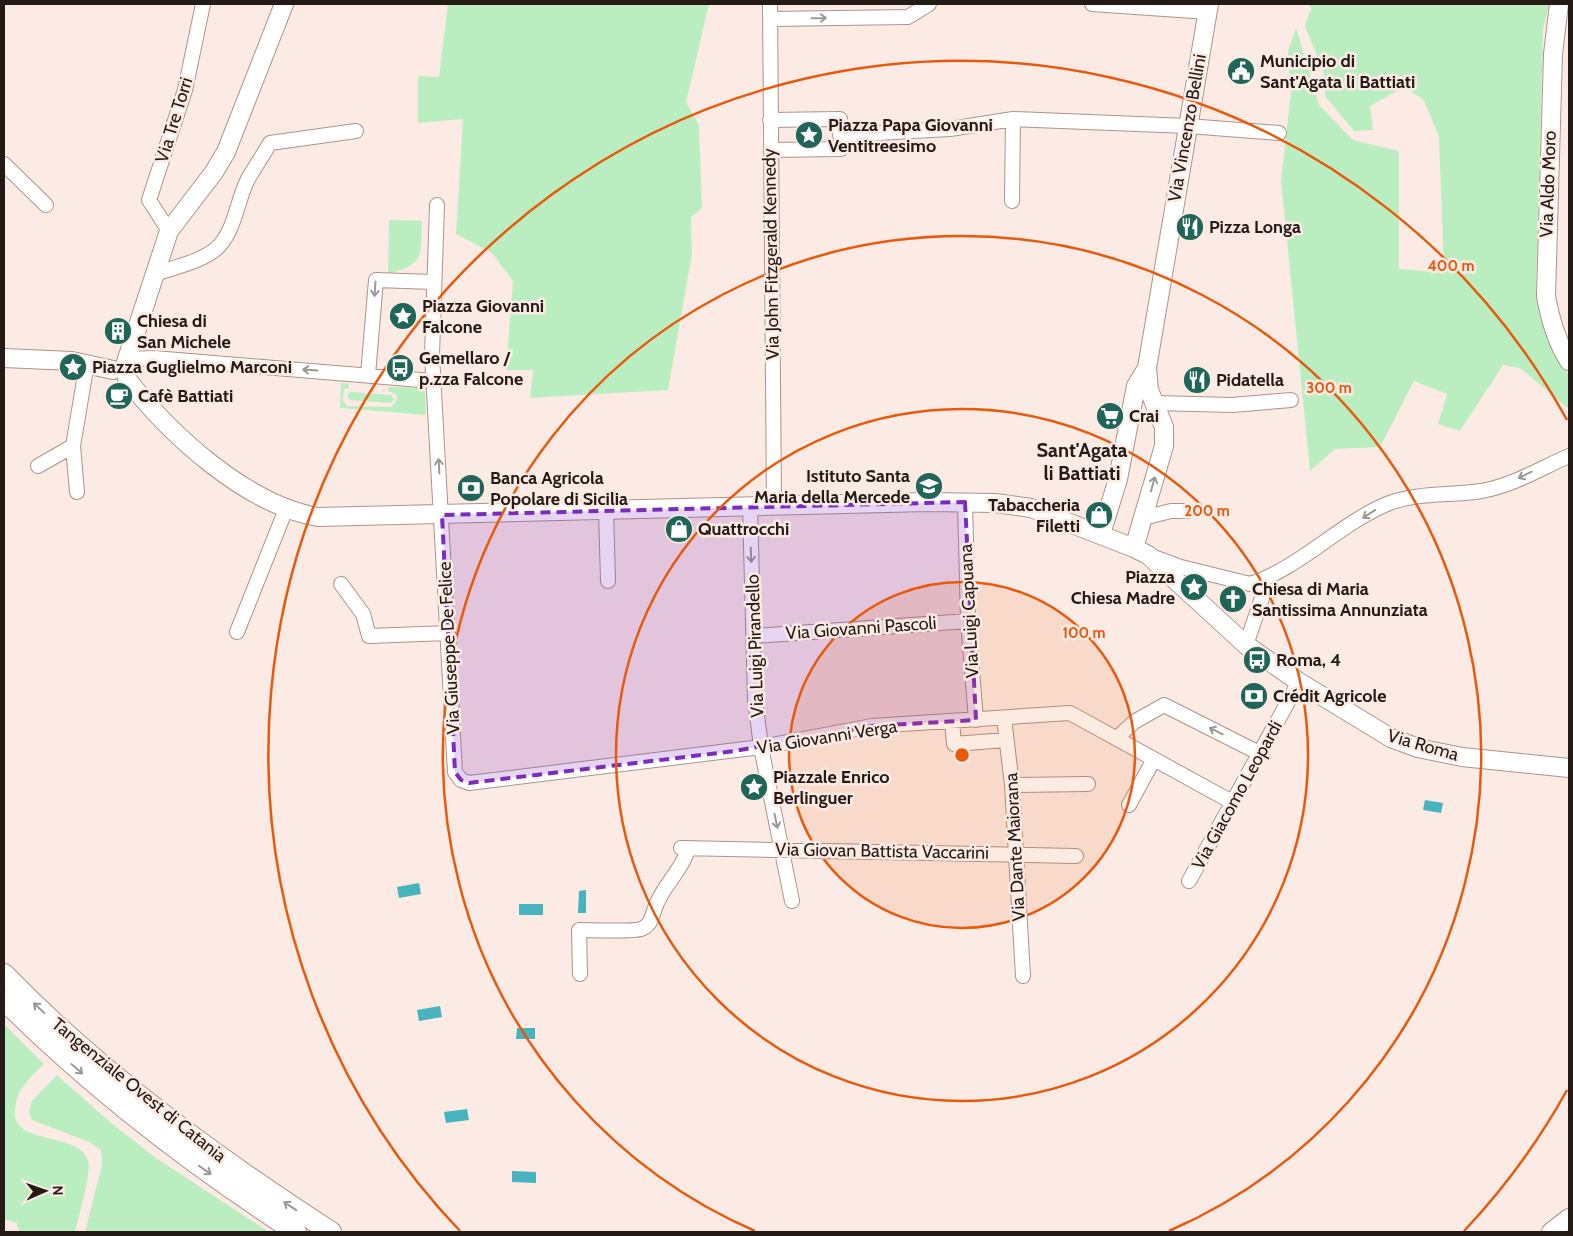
<svg xmlns="http://www.w3.org/2000/svg" width="1573" height="1236" viewBox="0 0 1573 1236" font-family="Cabin,sans-serif">
<style>
.green{fill:#baeec1}
.water{fill:#48b2bf}
.lines{fill:none;stroke-linecap:round;stroke-linejoin:round}
.minor-casing{stroke:#ad9389;stroke-width:16}
.major-casing{stroke:#ad9389;stroke-width:20}
.highway-casing{stroke:#ad9389;stroke-width:22}
.minor{stroke:#fff;stroke-width:14}
.major{stroke:#fff;stroke-width:18}
.highway{stroke:#fff;stroke-width:20}
.oneway{stroke:#9c9896}
.marked{fill:#7b2cbf;fill-opacity:0.2;stroke:#7b2cbf;stroke-width:4;stroke-dasharray:10 6;stroke-linejoin:round}
.ring{fill:none;stroke:#e8590c;stroke-width:2.5}
.labels{text-anchor:middle;dominant-baseline:central;stroke-width:5;stroke-linejoin:round;paint-order:stroke}
.poi-label{font-size:18px;font-weight:bold;fill:#241a16;stroke:#fcebe4;text-anchor:start}
.street-label{font-size:18px;fill:#241a16;stroke:#fcebe4}
.quarter-label{font-size:20px;font-weight:bold;fill:#241a16;stroke:#fcebe4}
.centre{fill:#e8590c;stroke:#fcebe4;stroke-width:2.5}
.ring-label{font-size:15px;text-anchor:middle;font-weight:bold;fill:#e8590c;stroke:#fcebe4;stroke-width:5;stroke-linejoin:round;paint-order:stroke}
</style>
<rect width="100%" height="100%" fill="#fcebe4"/>
<path class="green" d="M448,4H709L686,102L699,125L702,208L691,217L692,254L668,390L530,398L533,370H506L513,281L492,253L456,234L463,119L418,123V76L439,77Z
M1310,4H1549L1543,30L1536,287L1540,316L1553,349L1569,375V409L1520,368L1503,365L1460,431L1438,424L1447,394L1414,381L1380,447L1335,449L1310,471L1281,181L1291,93L1288,51L1296,28L1319,105L1353,140L1399,151V269L1444,273L1439,137L1424,100L1404,87L1370,106L1373,130L1354,131L1325,96L1324,74L1305,26L1311,9Z
M389,220L422,221C420,258 426,263 388,274Z
M341,383L349,384V388L344,389L343,400L347,406L389,407L393,406L397,399L396,394L388,391V387L421,388L425,392L426,415L340,408Z
M350,392L391,395L394,400L391,403L350,400L347,395Z
M4,1024L44,1064C29,1079 16,1089 15,1111C12,1146 80,1131 88,1161C92,1173 78,1218 75,1232H19L17,1223L4,1219Z
M57,1075L111,1123L156,1158L269,1232H85L102,1165L101,1150L89,1142L32,1120L29,1112L32,1101Z"/>
<path class="water" d="M1425,800L1443,803L1441,813L1423,810Z
M419,883L421,894L399,898L397,887Z
M586,890V913H578L579,891Z
M519,904H543V915H519Z
M440,1006L442,1017L419,1021L417,1010Z
M517,1028H535V1039H516Z
M467,1109L469,1120L446,1123L444,1112Z
M512,1171L536,1172V1183L512,1182Z"/>
<g class="lines">
<defs>
<path id="minor" d="M770,4L774,505
M1092,4L1208,12
M770,19L908,17L929,4
M770,120L840,119L841,149L771,150
M840,135L950,129L1013,119L1188,126L1279,133
M4,164L46,205
M1012,201L1013,119
M437,205L432,355L455,772L461,780L469,783L761,747L872,726L1070,713L1232,802
M169,231L149,200L185,90L203,4
M155,274C175,267 200,262 216,249C235,232 237,200 248,179C255,167 263,155 270,143L356,131
M128,359L154,358L433,381
M368,375L376,280L433,282
M1155,403L1232,405L1291,400
M38,466L73,446
M77,492L73,446L87,363
M965,502L968,621L976,720
M750,507L755,699L761,747L792,901
M606,510L608,581
M1143,518L1171,511H1188
M1151,556L1181,567L1250,584C1298,569 1341,523 1387,504C1416,492 1451,496 1481,491C1512,486 1541,468 1569,456
M341,584L363,614L369,636L448,633
M237,632L286,509
M754,636L968,621
M1246,645L1264,592L1258,581
M1004,718L1012,785L1023,976
M952,721L954,744L1006,740
M1117,738L1134,722L1164,705L1259,753
M1012,785L1088,784
M1129,805L1154,759
M681,848L1076,856
M1189,881L1299,682
M580,974L579,930C591,930 633,932 641,929C651,926 652,916 655,908C662,886 683,870 688,848"/>
<path id="major" d="M1559,4L1553,54L1546,296C1550,319 1556,341 1569,361
M4,358L72,361L113,370
M125,365L169,231L214,172L226,152L284,4
M127,379C170,435 247,505 318,517L928,502L995,503L1031,508L1134,548L1148,555L1246,645L1299,682L1391,738L1418,748L1462,757L1569,768
M1101,534L1118,479L1136,386L1147,368
M1134,548L1164,446V427L1149,390L1147,368L1209,4
M1551,1232L1569,1218"/>
<path id="highway" d="M4,974C101,1074 214,1156 331,1232
M4,1000C92,1088 191,1164 296,1232"/>
</defs>
<use href="#minor" class="minor-casing"/>
<use href="#major" class="major-casing"/>
<use href="#highway" class="highway-casing"/>
<use href="#minor" class="minor"/>
<use href="#major" class="major"/>
<use href="#highway" class="highway"/>
</g>
<defs><path id="oneway-shaft" d="M-6 0H5M1.5-3L5.5 0L1.5 3" fill="none" stroke-width="1.6" stroke-linecap="round" stroke-linejoin="round" transform="scale(1.25)"/></defs>
<g class="oneway">
<use href="#oneway-shaft" transform="translate(819 18) rotate(-1)"/>
<use href="#oneway-shaft" transform="translate(375 289) rotate(94)"/>
<use href="#oneway-shaft" transform="translate(310 370) rotate(-176)"/>
<use href="#oneway-shaft" transform="translate(439 466) rotate(-93)"/>
<use href="#oneway-shaft" transform="translate(1525 475) rotate(154)"/>
<use href="#oneway-shaft" transform="translate(1153 484) rotate(-74)"/>
<use href="#oneway-shaft" transform="translate(1369 514) rotate(147)"/>
<use href="#oneway-shaft" transform="translate(751 555) rotate(88)"/>
<use href="#oneway-shaft" transform="translate(1216 731) rotate(-153)"/>
<use href="#oneway-shaft" transform="translate(776 821) rotate(78)"/>
<use href="#oneway-shaft" transform="translate(39 1008) rotate(-137)"/>
<use href="#oneway-shaft" transform="translate(77 1069) rotate(41)"/>
<use href="#oneway-shaft" transform="translate(205 1170) rotate(35)"/>
<use href="#oneway-shaft" transform="translate(290 1206) rotate(-147)"/>
</g>
<path class="marked" d="M965,502L976,720L872,726L735,751L469,783L461,780L455,772L442,515Z"/>
<circle cx="962" cy="755" r="173" fill="#e8590c" fill-opacity=".12"/>
<g class="ring">
<circle cx="962" cy="755" r="173"/>
<circle cx="962" cy="755" r="346"/>
<path d="M755 1231A519 519 0 1 1 1169 1231"/>
<path d="M1567 1090A692 692 0 0 1 1464 1231M460 1231A692 692 0 1 1 1567 420"/>
</g>
<defs>
<symbol id="civic-disc" viewBox="-11 -11 22 22"><circle r="9.5" fill="#1f6558" stroke="#fcebe4"/><path d="M-.6-6.5H3V-4.5H.6V-3L4-1V1h2V6H-6V1h2V-1L-.6-3ZM-1.2 2.5V6h2.4V2.5Z" fill="#fff"/></symbol>
<symbol id="sight-disc" viewBox="-11 -11 22 22"><circle r="9.5" fill="#1f6558" stroke="#fcebe4"/><path d="M0-6L1.8-2.2L6-1.7L2.9 1.2L3.7 5.4L0 3.3L-3.7 5.4L-2.9 1.2L-6-1.7L-1.8-2.2Z" fill="#fff"/></symbol>
<symbol id="restaurant-disc" viewBox="-11 -11 22 22"><circle r="9.5" fill="#1f6558" stroke="#fcebe4"/><path d="M-5-6h1v4h1v-4h1v4h1v-4h1v5L-1.5 .5V6h-2V.5L-5-1ZM5-6V6H3V1.5H1.5Q1.5-4 5-6Z" fill="#fff"/></symbol>
<symbol id="building-disc" viewBox="-11 -11 22 22"><circle r="9.5" fill="#1f6558" stroke="#fcebe4"/><path d="M-4-6H4V6H1V3H-1V6H-4ZM-2.5-4.3h1.7v1.8h-1.7ZM.8-4.3h1.7v1.8H.8ZM-2.5-1h1.7V.8h-1.7ZM.8-1h1.7V.8H.8Z" fill="#fff"/></symbol>
<symbol id="bus-disc" viewBox="-11 -11 22 22"><circle r="9.5" fill="#1f6558" stroke="#fcebe4"/><path d="M-5-6H5V4H4V6H2V4H-2V6H-4V4H-5ZM-3.5-4V0h7V-4ZM-3.5 1.2v1.5H-2V1.2ZM2 1.2v1.5H3.5V1.2Z" fill="#fff"/></symbol>
<symbol id="cafe-disc" viewBox="-11 -11 22 22"><circle r="9.5" fill="#1f6558" stroke="#fcebe4"/><path d="M-5.5-4.5H6V0H3Q3 3.5 0 3.5H-2.5Q-5.5 3.5-5.5 0ZM3-3.2v2h1.7v-2ZM-6 4.5H4V6H-6Z" fill="#fff"/></symbol>
<symbol id="supermarket-disc" viewBox="-11 -11 22 22"><circle r="9.5" fill="#1f6558" stroke="#fcebe4"/><path d="M-6-5.5h2.5l.6 2H6L4.5 2H-2.5L-4.4-4H-6ZM-1.5 3.2a1.3 1.3 0 1 0 .1 0ZM3 3.2a1.3 1.3 0 1 0 .1 0Z" fill="#fff"/></symbol>
<symbol id="school-disc" viewBox="-11 -11 22 22"><circle r="9.5" fill="#1f6558" stroke="#fcebe4"/><path d="M0-5L7-2L0 1L-7-2ZM-4 1L0 2.5L4 1V4Q0 6-4 4Z" fill="#fff"/></symbol>
<symbol id="bank-disc" viewBox="-11 -11 22 22"><circle r="9.5" fill="#1f6558" stroke="#fcebe4"/><path d="M-6-4H6V4H-6ZM0-2.3a2.3 2.3 0 1 0 0 4.6a2.3 2.3 0 1 0 0-4.6Z" fill="#fff"/></symbol>
<symbol id="shop-disc" viewBox="-11 -11 22 22"><circle r="9.5" fill="#1f6558" stroke="#fcebe4"/><path d="M-5-2.5h2.3a2.7 3.5 0 0 1 5.4 0H5L5.5 6h-11ZM-1.5-2.5h3a1.5 2.3 0 0 0-3 0Z" fill="#fff"/></symbol>
<symbol id="church-disc" viewBox="-11 -11 22 22"><circle r="9.5" fill="#1f6558" stroke="#fcebe4"/><path d="M-1.2-6h2.4v3.5h3.3v2.4h-3.3V6h-2.4V-.1h-3.3v-2.4h3.3Z" fill="#fff"/></symbol>
</defs>
<g fill-rule="evenodd">
<use href="#civic-disc" x="1225" y="55" width="32" height="32"/>
<use href="#sight-disc" x="793" y="119" width="32" height="32"/>
<use href="#restaurant-disc" x="1174" y="211" width="32" height="32"/>
<use href="#sight-disc" x="387" y="300" width="32" height="32"/>
<use href="#building-disc" x="102" y="315" width="32" height="32"/>
<use href="#sight-disc" x="57" y="351" width="32" height="32"/>
<use href="#bus-disc" x="384" y="352" width="32" height="32"/>
<use href="#restaurant-disc" x="1181" y="364" width="32" height="32"/>
<use href="#cafe-disc" x="103" y="380" width="32" height="32"/>
<use href="#supermarket-disc" x="1094" y="400" width="32" height="32"/>
<use href="#school-disc" x="913" y="470" width="32" height="32"/>
<use href="#bank-disc" x="455" y="472" width="32" height="32"/>
<use href="#shop-disc" x="1083" y="499" width="32" height="32"/>
<use href="#shop-disc" x="663" y="513" width="32" height="32"/>
<use href="#sight-disc" x="1178" y="571" width="32" height="32"/>
<use href="#church-disc" x="1217" y="583" width="32" height="32"/>
<use href="#bus-disc" x="1241" y="644" width="32" height="32"/>
<use href="#bank-disc" x="1238" y="680" width="32" height="32"/>
<use href="#sight-disc" x="738" y="771" width="32" height="32"/>
</g>
<g class="labels">
<g class="poi-label">
<text x="1260" y="61">Municipio di<tspan x="1260" dy="21">Sant'Agata li Battiati</tspan></text>
<text x="828" y="125">Piazza Papa Giovanni<tspan x="828" dy="21">Ventitreesimo</tspan></text>
<text x="1209" y="227">Pizza Longa</text>
<text x="422" y="306">Piazza Giovanni<tspan x="422" dy="21">Falcone</tspan></text>
<text x="137" y="321">Chiesa di<tspan x="137" dy="21">San Michele</tspan></text>
<text x="419" y="358">Gemellaro /<tspan x="419" dy="21">p.zza Falcone</tspan></text>
<text x="92" y="367">Piazza Guglielmo Marconi</text>
<text x="1216" y="380">Pidatella</text>
<text x="138" y="396">Cafè Battiati</text>
<text x="1129" y="416">Crai</text>
<text x="910" y="476" text-anchor="end">Istituto Santa<tspan x="910" dy="21">Maria della Mercede</tspan></text>
<text x="490" y="478">Banca Agricola<tspan x="490" dy="21">Popolare di Sicilia</tspan></text>
<text x="1080" y="505" text-anchor="end">Tabaccheria<tspan x="1080" dy="21">Filetti</tspan></text>
<text x="698" y="529">Quattrocchi</text>
<text x="1175" y="577" text-anchor="end">Piazza<tspan x="1175" dy="21">Chiesa Madre</tspan></text>
<text x="1252" y="589">Chiesa di Maria<tspan x="1252" dy="21">Santissima Annunziata</tspan></text>
<text x="1276" y="660">Roma, 4</text>
<text x="1273" y="696">Crédit Agricole</text>
<text x="773" y="777">Piazzale Enrico<tspan x="773" dy="21">Berlinguer</tspan></text>
</g>
<g class="street-label">
<text transform="translate(174 120) rotate(-73)">Via Tre Torri</text>
<text transform="translate(1187 128) rotate(-80)">Via Vincenzo Bellini</text>
<text transform="translate(1548 184) rotate(-88)">Via Aldo Moro</text>
<text transform="translate(771 254) rotate(-91)">Via John Fitzgerald Kennedy</text>
<text transform="translate(969 611) rotate(-93)">Via Luigi Capuana</text>
<text transform="translate(861 628) rotate(-4)">Via Giovanni Pascoli</text>
<text transform="translate(755 646) rotate(-92)">Via Luigi Pirandello</text>
<text transform="translate(449 648) rotate(-93)">Via Giuseppe De Felice</text>
<text transform="translate(827 737) rotate(-9)">Via Giovanni Verga</text>
<text transform="translate(1423 745) rotate(16)">Via Roma</text>
<text transform="translate(1237 795) rotate(-61)">Via Giacomo Leopardi</text>
<text transform="translate(1015 847) rotate(-93)">Via Dante Maiorana</text>
<text transform="translate(882 851) rotate(1)">Via Giovan Battista Vaccarini</text>
<text transform="translate(139 1090) rotate(39)">Tangenziale Ovest di Catania</text>
</g>
<g class="quarter-label">
<text x="1082" y="450">Sant'Agata<tspan x="1082" dy="23">li Battiati</tspan></text>
</g>
</g>
<circle cx="962" cy="755" r="8" class="centre"/>
<g class="ring-label">
<text x="1451" y="271">400 m</text>
<text x="1329" y="393">300 m</text>
<text x="1207" y="516">200 m</text>
<text x="1084" y="638">100 m</text>
</g>
<rect width="1573" height="1236" fill="none" stroke="#241a16" stroke-width="10"/>
<g transform="translate(45 1191) rotate(88)" stroke="#fcebe4" stroke-width="4" paint-order="stroke">
<path d="M0-4L9 19L0 12L-9 19Z" fill="#241a16"/>
<text y="-8" font-size="14" font-weight="bold" text-anchor="middle" fill="#241a16">N</text>
</g>
</svg>
